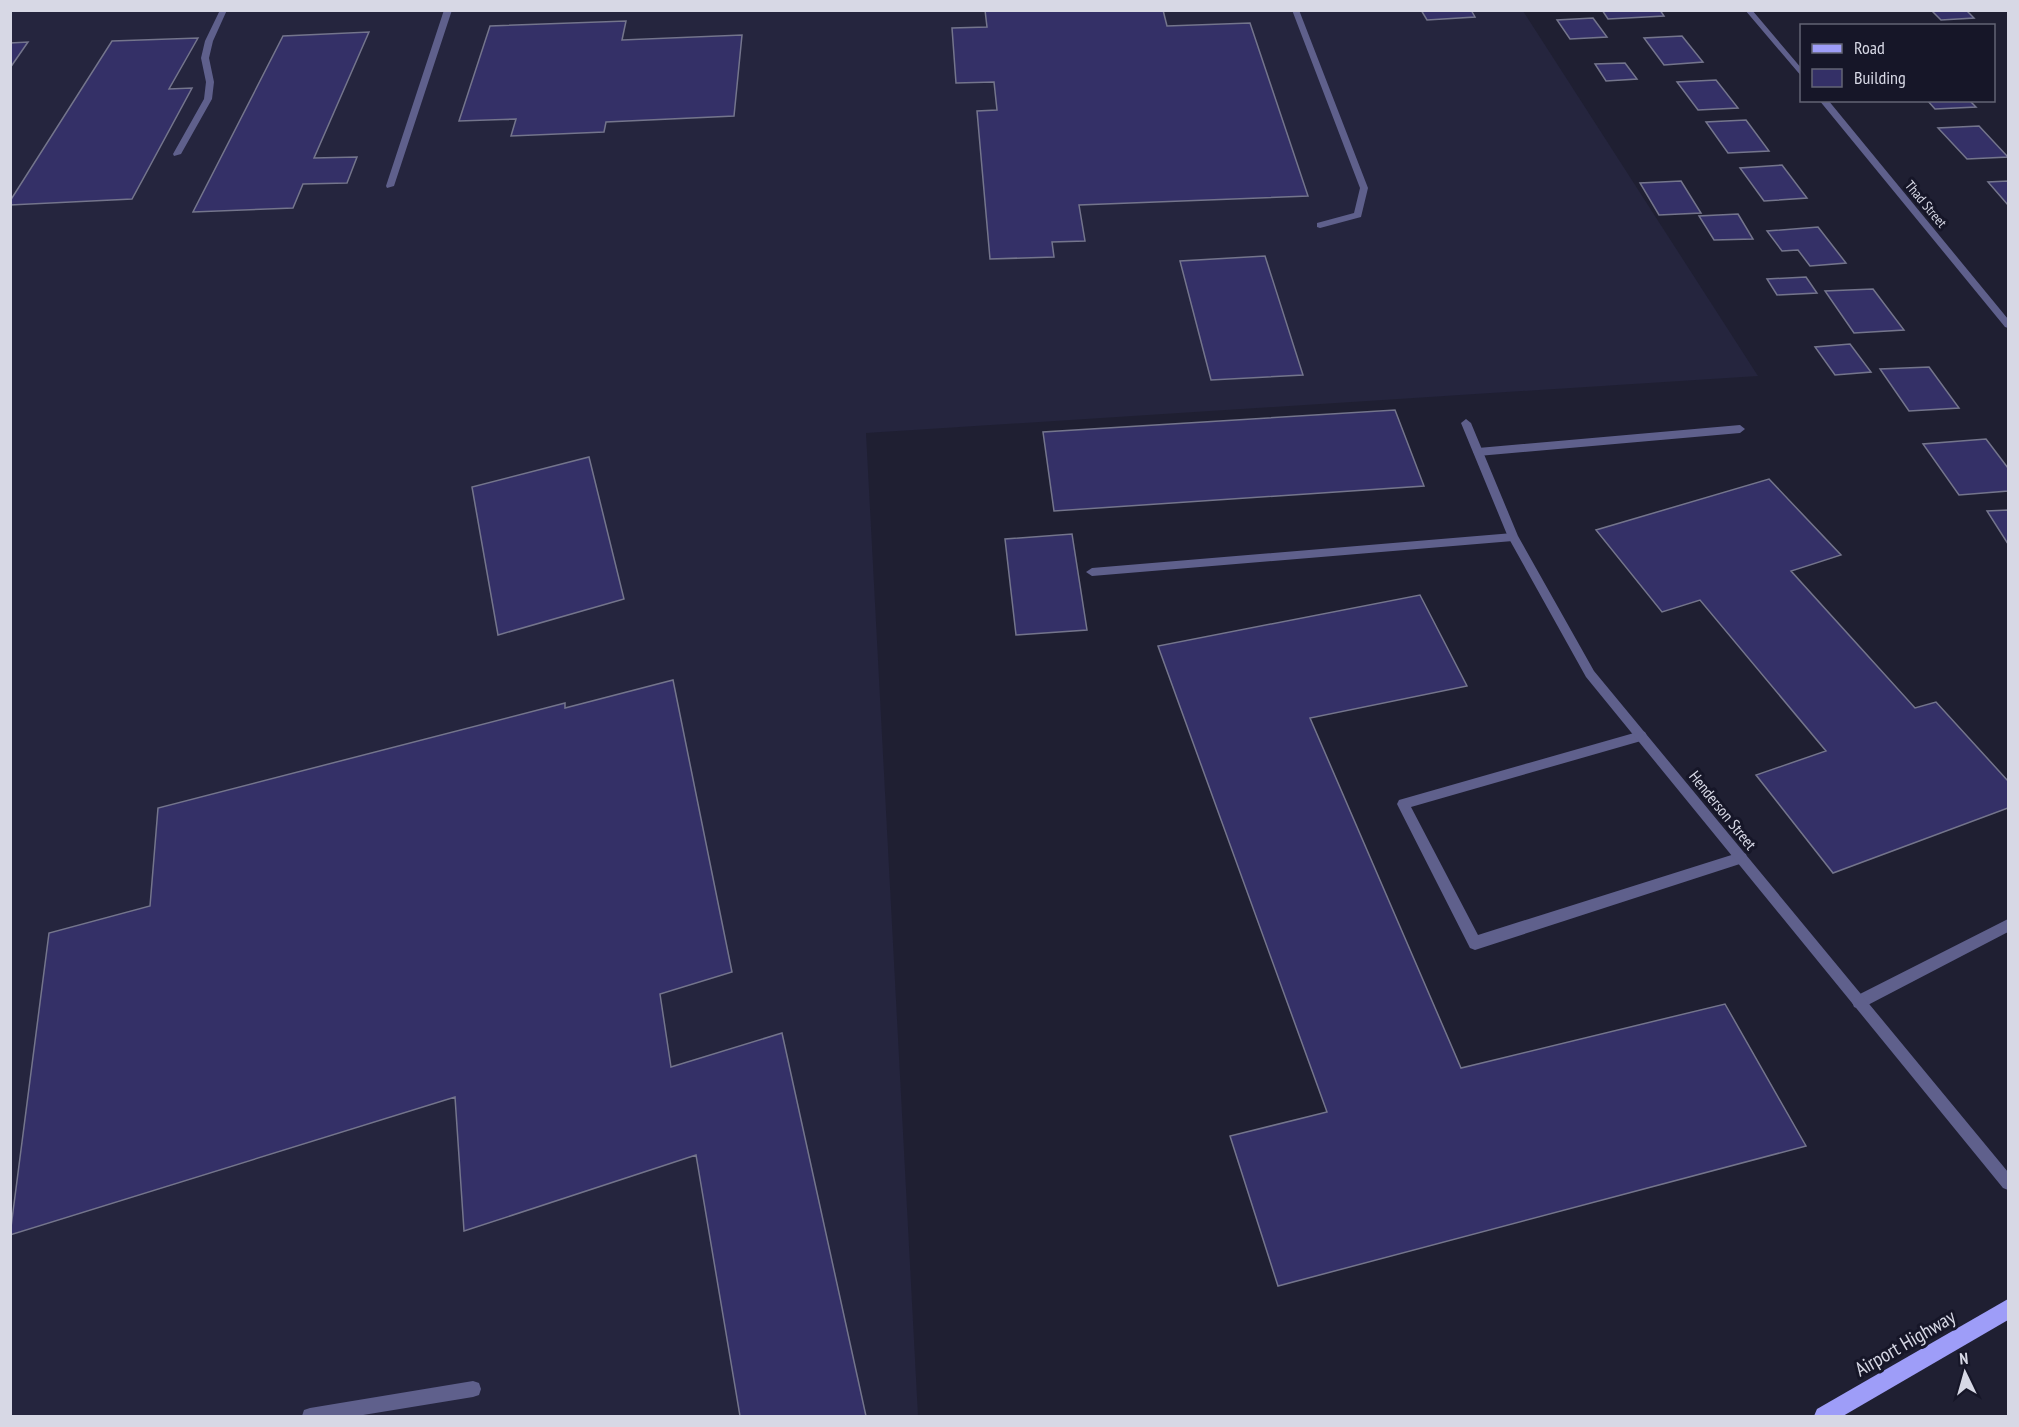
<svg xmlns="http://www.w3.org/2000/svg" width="2019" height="1427" viewBox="0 0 2019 1427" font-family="'PT Sans Narrow',sans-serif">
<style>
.built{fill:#25253e}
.building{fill:#343067;stroke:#74758c;stroke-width:1.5}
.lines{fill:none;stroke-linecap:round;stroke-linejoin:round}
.lane{fill:#5f608c;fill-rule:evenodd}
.street{fill:#5f608c;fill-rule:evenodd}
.primary{fill:#9e9df8;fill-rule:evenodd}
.labels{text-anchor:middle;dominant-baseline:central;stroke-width:6;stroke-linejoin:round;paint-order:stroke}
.far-street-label{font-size:14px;fill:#d7d8e5;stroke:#161628}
.street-label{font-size:16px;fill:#d7d8e5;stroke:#161628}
.near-street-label{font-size:20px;fill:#d7d8e5;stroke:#161628}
</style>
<rect width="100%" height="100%" fill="#1f1f32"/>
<path class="built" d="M10,11H1523L1758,376L866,433L918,1416H11Z"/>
<path class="building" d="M985,10H1163L1167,26L1250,23L1308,196L1079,205L1085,241L1052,242L1054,257L990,259L977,111L997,110L994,82L956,83L952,28L987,27Z
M1421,10H1471L1475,17L1427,20Z
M1602,10H1660L1664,16L1608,19Z
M1931,10H1966L1974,18L1941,20Z
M1593,18L1607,37L1570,39L1557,20Z
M626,21L622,40L742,35L734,116L606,122L604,132L511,136L516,119L459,121L490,26Z
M369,32L314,158L357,157L347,183L303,184L293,208L193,212L283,36Z
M1682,36L1703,62L1664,65L1644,38Z
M198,38L169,89L192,88L132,199L10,205V201L112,41Z
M28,42L10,68V43Z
M1625,63L1637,79L1606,81L1595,64Z
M1716,80L1738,108L1698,110L1677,82Z
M1927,100H1969L1976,107L1935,109Z
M1746,120L1769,151L1728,153L1706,122Z
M1979,126L2008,157L1967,159L1938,128Z
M1782,165L1807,198L1764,201L1740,168Z
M1681,181L1701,213L1659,215L1640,183Z
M2008,181V205L1988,182Z
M1738,214L1753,239L1714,240L1699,216Z
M1818,227L1846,263L1810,266L1798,250L1782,251L1767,231Z
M1265,256L1303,375L1211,380L1180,261Z
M1806,277L1817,293L1777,295L1767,279Z
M1873,289L1904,330L1854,333L1825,291Z
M1850,344L1871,372L1835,375L1815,347Z
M1929,367L1959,408L1909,411L1880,369Z
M1395,410L1424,486L1054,511L1043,432Z
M1986,439L2008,468V491L1959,495L1923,444Z
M589,457L624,599L498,635L472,487Z
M1769,479L1841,555L1791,571L1915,708L1936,702L2008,781V808L1833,873L1756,775L1826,751L1700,600L1662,612L1596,530Z
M2008,510V544L1987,511Z
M1072,534L1087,630L1016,635L1005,539Z
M1420,595L1467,686L1310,718L1461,1068L1725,1004L1806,1146L1278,1286L1230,1136L1327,1112L1158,646Z
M673,680L732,972L660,994L671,1067L782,1033L866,1416H740L696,1155L464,1231L455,1097L10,1235L49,933L150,906L158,808L565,703V708Z"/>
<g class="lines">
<path class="lane" d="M220,10H227L213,41L209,58L214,82L212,99L181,154L174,156L173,154L204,99L206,82L201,58L205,41Z
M444,10H452L394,186L387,188L386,186Z
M1292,10H1299L1368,188L1361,217L1320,228L1317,227V223L1354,213L1360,188Z
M1740,425L1745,429L1740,433L1478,456L1473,452L1478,448Z
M1513,533L1518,537L1513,541L1092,576L1086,572L1092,568Z
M1641,731L1645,732L1647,736L1645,740L1641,741L1411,807L1478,935L1741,852L1746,854L1747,858L1746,862L1475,950L1470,948L1399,808L1397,804L1399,800Z
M2008,919V932L1864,1007L1859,1009L1854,1007L1852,1002L1854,997Z
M473,1381L479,1383L481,1389L479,1395L473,1397L357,1416H302L304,1410L310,1408Z"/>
<path class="street" d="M1745,10H1752L1802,69V77Z
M1819,100H1828L2008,319V328L2005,327Z
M1466,419L1471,423L1518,536L1594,671L2008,1172V1190L2003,1188L1586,677L1508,537L1461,423Z"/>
<path class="primary" d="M2008,1299V1320L1843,1416H1814L1817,1409Z"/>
</g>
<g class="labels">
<g class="far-street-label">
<text transform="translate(1926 204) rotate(50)">Thad Street</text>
</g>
<g class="street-label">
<text transform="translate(1723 810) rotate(51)">Henderson Street</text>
</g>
<g class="near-street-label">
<text transform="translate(1905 1343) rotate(-30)">Airport Highway</text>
</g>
</g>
<rect width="2019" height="1427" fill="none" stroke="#d7d8e5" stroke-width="24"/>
<rect x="1800" y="24" width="195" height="78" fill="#161628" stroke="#636474" stroke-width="1.5"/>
<rect x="1812" y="44" width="30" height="9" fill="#9e9df8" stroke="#636474" stroke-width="1.5"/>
<text x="1854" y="54" font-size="18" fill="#d7d8e5">Road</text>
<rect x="1812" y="69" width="30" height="18" fill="#343067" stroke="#636474" stroke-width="1.5"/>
<text x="1854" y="84" font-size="18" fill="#d7d8e5">Building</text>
<g transform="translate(1965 1373) rotate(355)" stroke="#161628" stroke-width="4.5" paint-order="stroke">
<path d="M0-4.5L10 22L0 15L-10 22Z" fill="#d7d8e5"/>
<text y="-9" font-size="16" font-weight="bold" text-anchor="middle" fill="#d7d8e5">N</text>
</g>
</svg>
